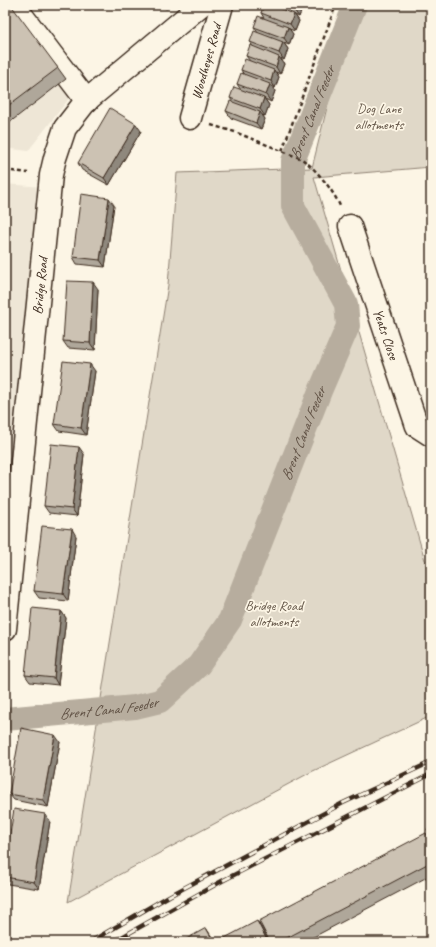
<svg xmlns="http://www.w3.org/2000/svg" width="436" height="947" viewBox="0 0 436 947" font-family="Caveat,sans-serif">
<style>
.built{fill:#eee6d6}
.green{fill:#e0d8c8;stroke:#8e8173}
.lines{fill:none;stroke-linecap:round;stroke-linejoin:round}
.canal{stroke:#b7ad9e;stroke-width:24}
.minor-casing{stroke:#3b2a1e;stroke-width:25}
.path{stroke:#3b2a1e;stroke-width:2.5;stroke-dasharray:4 3;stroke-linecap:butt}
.minor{stroke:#fcf5e5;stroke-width:22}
.rail-casing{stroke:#3b2a1e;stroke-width:4.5}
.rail{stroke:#fcf5e5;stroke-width:3;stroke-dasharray:9;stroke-linecap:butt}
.wall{fill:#afa79a;stroke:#3b2a1e}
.shaded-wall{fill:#8f887d;stroke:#3b2a1e}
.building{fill:#ccc2b3;stroke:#3b2a1e}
.labels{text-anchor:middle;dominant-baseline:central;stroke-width:3.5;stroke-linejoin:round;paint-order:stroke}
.street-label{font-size:14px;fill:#3b2a1e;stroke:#fcf5e5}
.park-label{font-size:14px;fill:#645648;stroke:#fcf5e5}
.water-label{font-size:15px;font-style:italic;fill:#605144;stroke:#fcf5e5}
</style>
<rect width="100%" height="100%" fill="#fcf5e5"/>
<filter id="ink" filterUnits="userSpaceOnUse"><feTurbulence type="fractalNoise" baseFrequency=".025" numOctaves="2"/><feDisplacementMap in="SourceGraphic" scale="8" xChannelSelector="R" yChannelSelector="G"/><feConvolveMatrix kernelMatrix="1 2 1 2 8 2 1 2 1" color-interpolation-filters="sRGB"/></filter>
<g filter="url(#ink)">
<path class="built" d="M5,5H29L82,82L28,151L5,148Z
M5,184L43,187L11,480L5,479Z"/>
<path class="green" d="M363,5H431V167L314,177L431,581V716L313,771L68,902L168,285L177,173L312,168L335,75Z"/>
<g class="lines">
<path class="canal" id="s1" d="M5,719L135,707L160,701L199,665L230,620L320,391L348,326L346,304L293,206V161L355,5"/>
<defs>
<g id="minor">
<path d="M14,5L87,101"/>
<path id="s2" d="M190,118L222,5"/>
<path id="s3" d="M350,226L417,426L431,435"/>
<path id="s4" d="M5,629L51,175L55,158L65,128L86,101L201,5"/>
</g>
</defs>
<use href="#minor" class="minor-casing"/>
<path class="path" d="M211,125L235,132L302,159C316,169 333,190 340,206
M282,151L336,5
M5,170L28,173"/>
<use href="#minor" class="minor"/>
<defs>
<path id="rail" d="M90,942L169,896L343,803L431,762
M113,942L222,881L431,774"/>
</defs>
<use href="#rail" class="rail-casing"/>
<use href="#rail" class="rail"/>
</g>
<path class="wall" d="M5,5L58,68L66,79L5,126Z
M162,5H171L166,9Z
M264,5H302L303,6L299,17L295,15L299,21L295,31L289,29L293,34L289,45L284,43L288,49L284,60L281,58L284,64L280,74L276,72L279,77L275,88L272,86L275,91L271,102L265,99L269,105L265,116L262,115L265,119L261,129L231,118L226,111L233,102L230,98L241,90L237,84L244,75L241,70L250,61L246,56L253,47L250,42L258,33L254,27L264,18L261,13Z
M141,131L109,185L82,170L78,163Z
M114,205L105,267L77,264L73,257Z
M98,289L95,350L68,348L63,341Z
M95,371L86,435L59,431L54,424Z
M84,454L77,516L49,513L44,506Z
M76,536L68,601L39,598L34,591Z
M61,611L66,618L58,685L30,682L25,675Z
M60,742L48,807L14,800L9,794Z
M45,814L50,821L39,889L8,884L5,880V865Z
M431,840V875L304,942H270Z"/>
<path class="shaded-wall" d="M296,5H302L303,6L299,17L294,10Z
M294,14L299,21L295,31L290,24Z
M288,27L293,34L289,45L284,38Z
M283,42L288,49L284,60L279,53Z
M279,57L284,64L280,74L276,67Z
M274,70L279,77L275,88L271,81Z
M270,84L275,91L271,102L266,95Z
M264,98L269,105L265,116L260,109Z
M260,112L265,119L261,129L256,123Z
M136,124L141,131L109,185L104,178Z
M109,198L114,205L105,267L100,260Z
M93,282L98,289L95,350L90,343Z
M90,364L95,371L86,435L81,428Z
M79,447L84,454L77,516L72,509Z
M72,529L76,536L68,601L63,594Z
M61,611L66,618L58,685L54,678Z
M55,735L60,742L48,807L43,800Z
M45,814L50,821L39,889L34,882Z
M257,921L262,928L269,942H268Z
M206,928L212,937L215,942H214Z"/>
<path class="building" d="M5,5H11L58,68L5,108Z
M264,5H271L294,14L290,24L261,13Z
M282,5H296L294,10Z
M258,16L288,27L284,38L254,27Z
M254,31L283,42L279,53L250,42Z
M250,45L279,57L276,67L246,56Z
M245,59L274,70L271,81L241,70Z
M241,73L270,84L266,95L237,84Z
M234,87L264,98L260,109L230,98Z
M230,101L260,112L256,123L226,111Z
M110,108L136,124L104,178L78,163Z
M81,194L109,198L100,260L73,257Z
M67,281L93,282L90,343L63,341Z
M63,361L90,364L81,428L54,424Z
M51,444L79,447L72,509L44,506Z
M42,526L72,529L63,594L34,591Z
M32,608L61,611L54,678L25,675Z
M21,728L55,735L43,800L9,794Z
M14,809L45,814L34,882L5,877V865Z
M431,827V837L427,829Z
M426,833L431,843V862L279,942H270L259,921Z
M257,921L268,942H220L219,941Z
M206,928L214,942H181Z"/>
</g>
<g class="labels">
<g class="street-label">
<text stroke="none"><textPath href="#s2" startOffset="59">Woodheyes Road</textPath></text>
<text stroke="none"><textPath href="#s4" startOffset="345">Bridge Road</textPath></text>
<text stroke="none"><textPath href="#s3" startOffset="114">Yeats Close</textPath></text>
</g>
<g class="park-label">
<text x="379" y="108">Dog Lane<tspan x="379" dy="16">allotments</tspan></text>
<text x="274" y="605">Bridge Road<tspan x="274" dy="16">allotments</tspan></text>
</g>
<g class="water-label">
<text stroke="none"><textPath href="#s1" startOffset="811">Brent Canal Feeder</textPath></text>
<text stroke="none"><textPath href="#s1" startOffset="464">Brent Canal Feeder</textPath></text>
<text stroke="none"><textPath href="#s1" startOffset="104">Brent Canal Feeder</textPath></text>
</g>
</g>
<rect width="436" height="947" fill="none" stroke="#fcf5e5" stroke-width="20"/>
<rect x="10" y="10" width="416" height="927" fill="none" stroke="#3b2a1e" stroke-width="1.5" filter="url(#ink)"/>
</svg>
